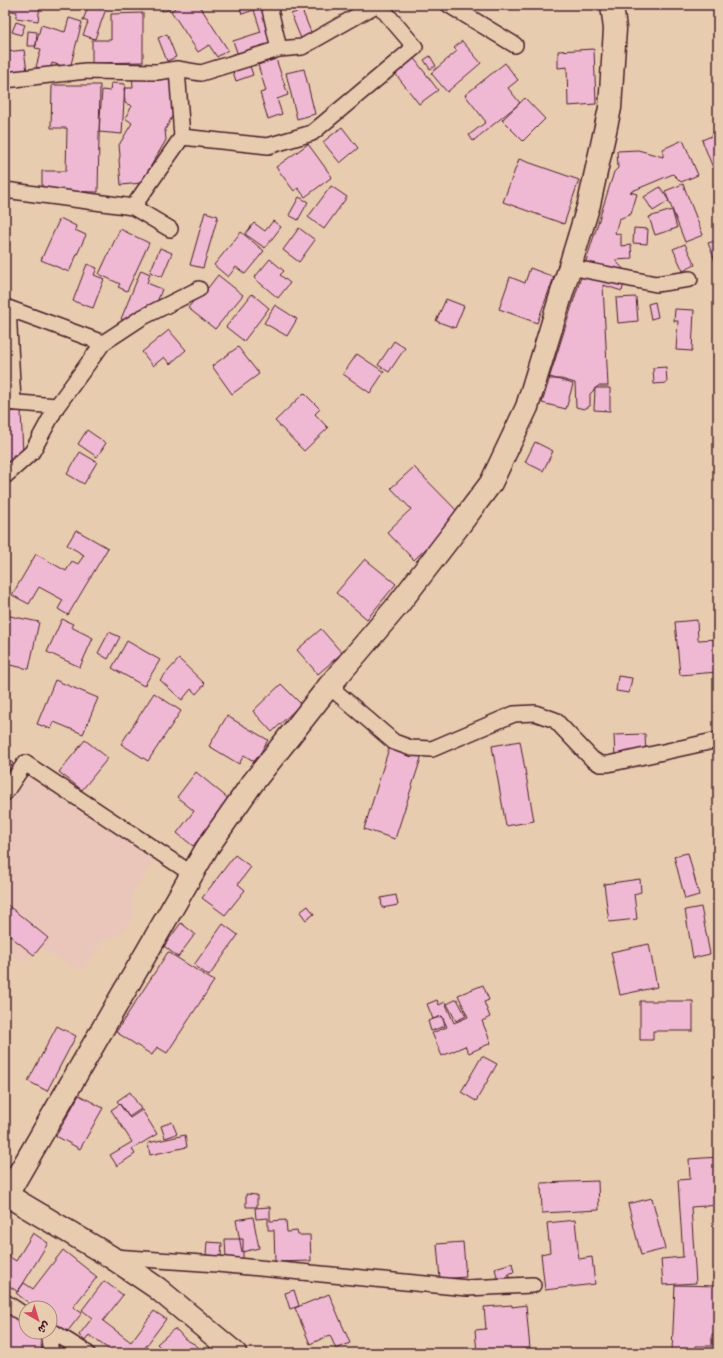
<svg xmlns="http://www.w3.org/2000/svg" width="723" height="1358" viewBox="0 0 723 1358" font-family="Pangolin,'Playpen Sans Arabic',sans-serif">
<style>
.built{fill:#eac6ba}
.building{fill:#efb9d3;stroke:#4a1f2b}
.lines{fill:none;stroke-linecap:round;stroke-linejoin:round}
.street-casing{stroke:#4a1f2b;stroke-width:18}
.secondary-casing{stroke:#4a1f2b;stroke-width:25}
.street{stroke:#e8ccaf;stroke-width:15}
.secondary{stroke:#e8ccaf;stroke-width:22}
</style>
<rect width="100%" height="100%" fill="#e8ccaf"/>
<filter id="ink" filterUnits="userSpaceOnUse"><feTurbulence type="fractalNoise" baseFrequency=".025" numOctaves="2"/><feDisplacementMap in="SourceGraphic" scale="8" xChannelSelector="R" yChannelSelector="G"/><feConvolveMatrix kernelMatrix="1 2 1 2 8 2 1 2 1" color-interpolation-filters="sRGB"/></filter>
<g filter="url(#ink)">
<path class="built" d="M5,762L155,859L133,891V917L122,933L102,942L82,971L39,948L25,962L10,955L5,957Z"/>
<path class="building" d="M8,5H40L38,21L16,18L17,12L7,10Z
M89,5H96L106,9L95,39L83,35L88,22L83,20Z
M161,5H169L170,10L162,11Z
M179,5H199L228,50L217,57L209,45L198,52L171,11Z
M239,5H270L282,41L238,55L233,41L261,32L254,10L242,14Z
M302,10L313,37L302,41L291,14Z
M5,12L9,32L5,33Z
M143,13V62L92,63V40H111V14Z
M69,18L82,22L70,68L52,63L50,70L36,67L41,49L35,48L41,25L65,32Z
M16,22L25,25L21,35L12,32Z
M28,31L37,32L36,46H27Z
M167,34L176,57L167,61L158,38Z
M462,41L481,63L447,92L431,73L457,51L454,48Z
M5,45L6,52L24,50L27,71L5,75Z
M594,49L596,104L568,106L567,67L558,68V51Z
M430,56L436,66L430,69L424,60Z
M413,57L438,90L419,104L394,72Z
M276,59L288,95L277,99L282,114L268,119L260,93L266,91L258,65Z
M505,63L518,80L508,88L520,103L473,141L469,135L486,122L465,95Z
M250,66L253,75L236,81L233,72Z
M304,69L315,114L297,119L286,73Z
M132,73L170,76L173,115L165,130L166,140L141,183L121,185L119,160L120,156L119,145L132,123L125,118L132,106L125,103L124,88H133Z
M111,83L125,84L122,134L99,132L102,90L110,91Z
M52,85H100L98,192L42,191V171H66L67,128H51Z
M525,98L545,119L523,141L502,120Z
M342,127L358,148L340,163L323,142Z
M714,135L718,146V166L713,168L702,140Z
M683,140L698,175L681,182L673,174L630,192L637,194L631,214L619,219L615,233L621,235V246L631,245L632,259L615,260L627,273L622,291L603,285L608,386H598L590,394V406L584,409L576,407L575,383L561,379H549L614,172L618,168L617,151L638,150L663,157V149Z
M308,144L332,177L305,197L298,188L294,191L276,167Z
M519,159L579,180L564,224L503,202Z
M683,184L703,235L685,242L665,191Z
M331,186L347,197L324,229L308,217Z
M660,187L669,201L653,211L644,197Z
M299,197L308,202L298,220L289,215Z
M672,210L677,228L655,235L649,217Z
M205,212L218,216L203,268L190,265Z
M60,218L76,226L75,230L86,235L69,272L41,260Z
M273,221L281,227L265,248L245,234L254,223L265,231Z
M299,228L315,240L299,262L283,250Z
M634,228L648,229L647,244L633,243Z
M120,229L149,243L127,291L118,287L120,284L99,274Z
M241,232L264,251L245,274L236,267L228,277L214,265Z
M718,240V268L708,243Z
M685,244L695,265L683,271L673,249Z
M160,248L172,253L162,277L150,272Z
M270,259L284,271L280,275L290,283L278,298L254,278Z
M87,264L97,268L94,275L104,279L93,308L73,301Z
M530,268L554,277L537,323L499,309L510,277L525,283Z
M141,270L150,274L147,283L162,289L155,308L147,305L138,326L121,319Z
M218,275L243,295L215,329L188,308L201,291L204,293Z
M252,294L269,308L244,341L226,327Z
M636,297L638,321L618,323L616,298Z
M446,299L464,306L455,328L436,321Z
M655,302L658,317L651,319L648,304Z
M275,305L297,319L287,336L264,323Z
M675,309L694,310L692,351L676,350L678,321H674Z
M169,330L186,350L170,364L164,357L153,366L142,352Z
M394,341L405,348L389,372L378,365Z
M238,347L259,374L232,394L212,366Z
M357,354L384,372L370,393L343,374Z
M666,367L667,383L654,384L653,368Z
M550,377L573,384L566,409L542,403Z
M595,388H610V411L594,410Z
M304,393L320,409L315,414L328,428L304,451L275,421Z
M5,409H11L7,412L21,411L23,454L13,455V461L5,467Z
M87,430L106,443L97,457L78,444Z
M535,442L553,451L543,471L525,462Z
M80,452L97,462L84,484L67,474Z
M414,467L461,515L414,560L387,532L411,509L391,488Z
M76,530L108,548L68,615L58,609L63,600L39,587L29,604L12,595L36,554L66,571L72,561L78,564L84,555L67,545Z
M365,559L396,584L367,619L336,593Z
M5,615L39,622L29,669L5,664Z
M62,619L73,624L71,627L93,638L80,667L47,652Z
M697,620L698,640L718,639V672L680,675L675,622Z
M321,629L342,653L318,674L297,650Z
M109,632L120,637L108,659L98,653Z
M127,641L160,660L144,686L112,668Z
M179,659L205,684L196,694L191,689L182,700L160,680Z
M618,676L632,678L629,693L616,691Z
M55,680L98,698L83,734L54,722L51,729L37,724Z
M281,684L301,704L272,732L253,711Z
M154,693L181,711L148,761L121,744Z
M227,716L268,740L255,762L244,755L239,764L209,746Z
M645,734L646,758L615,759L614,735Z
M85,740L108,758L82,790L59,772Z
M520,741L534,821L506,826L492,746Z
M390,745L422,755L395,839L364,829Z
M5,758L13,763L5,776Z
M196,772L230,800L193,846L177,833L194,811L177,797Z
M688,853L699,895L685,899L674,856Z
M235,855L251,867L238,884L245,890L225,915L202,898Z
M640,879L641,892L634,894L637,919L609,922L604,884Z
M396,895L398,905L382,908L381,898Z
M5,903L48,938L34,955L5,932Z
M308,906L314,914L306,920L300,912Z
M701,907L710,954L693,958L685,910Z
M181,923L195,934L178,957L164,946Z
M223,924L238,935L209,976L194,965Z
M649,944L657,987L620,995L611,952Z
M168,952L214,981L167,1053L157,1047L152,1055L116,1032Z
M483,985L489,1000L484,1002L490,1017L482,1021L491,1043L469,1053L465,1046L442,1056L432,1033L447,1027L442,1016L433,1019L427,1004L437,1000L439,1005L445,1002L454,1023L468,1017L458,995Z
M457,999L466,1016L456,1021L447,1004Z
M640,1001H693V1031H653V1040H640Z
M442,1016L445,1026L431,1031L428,1021Z
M57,1026L76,1036L47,1091L28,1081Z
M482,1056L497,1064L476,1101L461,1092Z
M130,1092L141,1109L129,1117L117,1101Z
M79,1095L103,1108L80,1149L56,1136Z
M120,1104L130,1118L142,1110L157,1134L132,1149L135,1154L117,1166L110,1155L132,1142L111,1110Z
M172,1122L177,1134L165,1138L161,1126Z
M185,1135L187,1147L150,1155L148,1143Z
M718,1157V1205L691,1207L696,1283L663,1285L661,1259L683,1257L678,1180L690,1179L689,1159Z
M598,1181L599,1210L542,1213L541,1183Z
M246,1194L257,1195V1207H246Z
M652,1198L665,1249L641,1255L628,1204Z
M270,1207V1221L286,1220L287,1232L297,1231L298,1235H310L311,1261L275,1262L274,1230H268V1218L256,1219L255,1208Z
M253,1217L259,1248L242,1252L236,1220Z
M575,1220L579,1259L592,1257L595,1284L545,1290L541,1254L550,1252L547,1223Z
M33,1233L48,1243L18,1292L5,1283V1259L7,1255L16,1261Z
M225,1239H243V1259H226Z
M207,1242L222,1243L221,1256L206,1255Z
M463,1242L466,1277L440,1279L437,1244Z
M63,1250L97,1277L73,1307L82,1313L67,1332L50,1319V1308H35L16,1293L24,1283L33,1289Z
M512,1263L514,1272L508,1274L510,1279L498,1282L495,1268Z
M104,1281L123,1295L103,1321L131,1342L154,1311L166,1319L141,1353H114L89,1335L85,1341L79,1335L92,1318L82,1310Z
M675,1285L718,1286V1334H712V1346H696V1352L672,1351Z
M294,1290L299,1306L290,1309L285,1293Z
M329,1294L350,1343L336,1349L330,1335L310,1344L295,1308Z
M5,1304L26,1317V1332H44L49,1353H5Z
M512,1305V1307L526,1305L530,1349L477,1353L475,1330L486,1329L484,1307Z
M174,1329L178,1331L185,1339L196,1345L204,1353H166L157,1344Z"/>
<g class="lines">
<defs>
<path id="street" d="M269,5L279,49
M449,5L515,45
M5,80L86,71L157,72L177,69L201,73L279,49L302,47L376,5
M182,137L268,146L312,133L415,47L379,5
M5,190L133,207L182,137L177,69
M133,207L170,229
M570,267L656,284L690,279
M5,308H8L13,402
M8,308L103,343
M5,402L57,406L103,343L141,318L199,289
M5,476L32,452L57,406
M329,686L394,742L411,748L432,749L514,714L535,713L555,720L592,759L600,764H608L718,740
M5,793L25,763L192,874
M114,1257L217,1264L467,1288L533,1285
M5,1302L26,1316
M50,1330L87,1353
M48,1332L51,1353"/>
<path id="secondary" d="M5,1194L111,1257L157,1288L235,1353
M5,1198L207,848L251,785L329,686L398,605L458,527L491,483L527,407L589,204L610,108L615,29L612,5"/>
</defs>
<use href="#street" class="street-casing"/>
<use href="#secondary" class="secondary-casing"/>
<use href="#street" class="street"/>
<use href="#secondary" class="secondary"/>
</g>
</g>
<rect width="723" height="1358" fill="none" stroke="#e8ccaf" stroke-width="20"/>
<rect x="10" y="10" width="703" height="1338" fill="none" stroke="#4a1f2b" stroke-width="1.5" filter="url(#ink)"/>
<g transform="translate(38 1320) rotate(142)"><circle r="19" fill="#e8ccaf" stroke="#a9877a"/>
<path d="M0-3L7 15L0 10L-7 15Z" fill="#d1495b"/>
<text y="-6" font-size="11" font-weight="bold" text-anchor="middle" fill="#4a1f2b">ش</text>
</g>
</svg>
